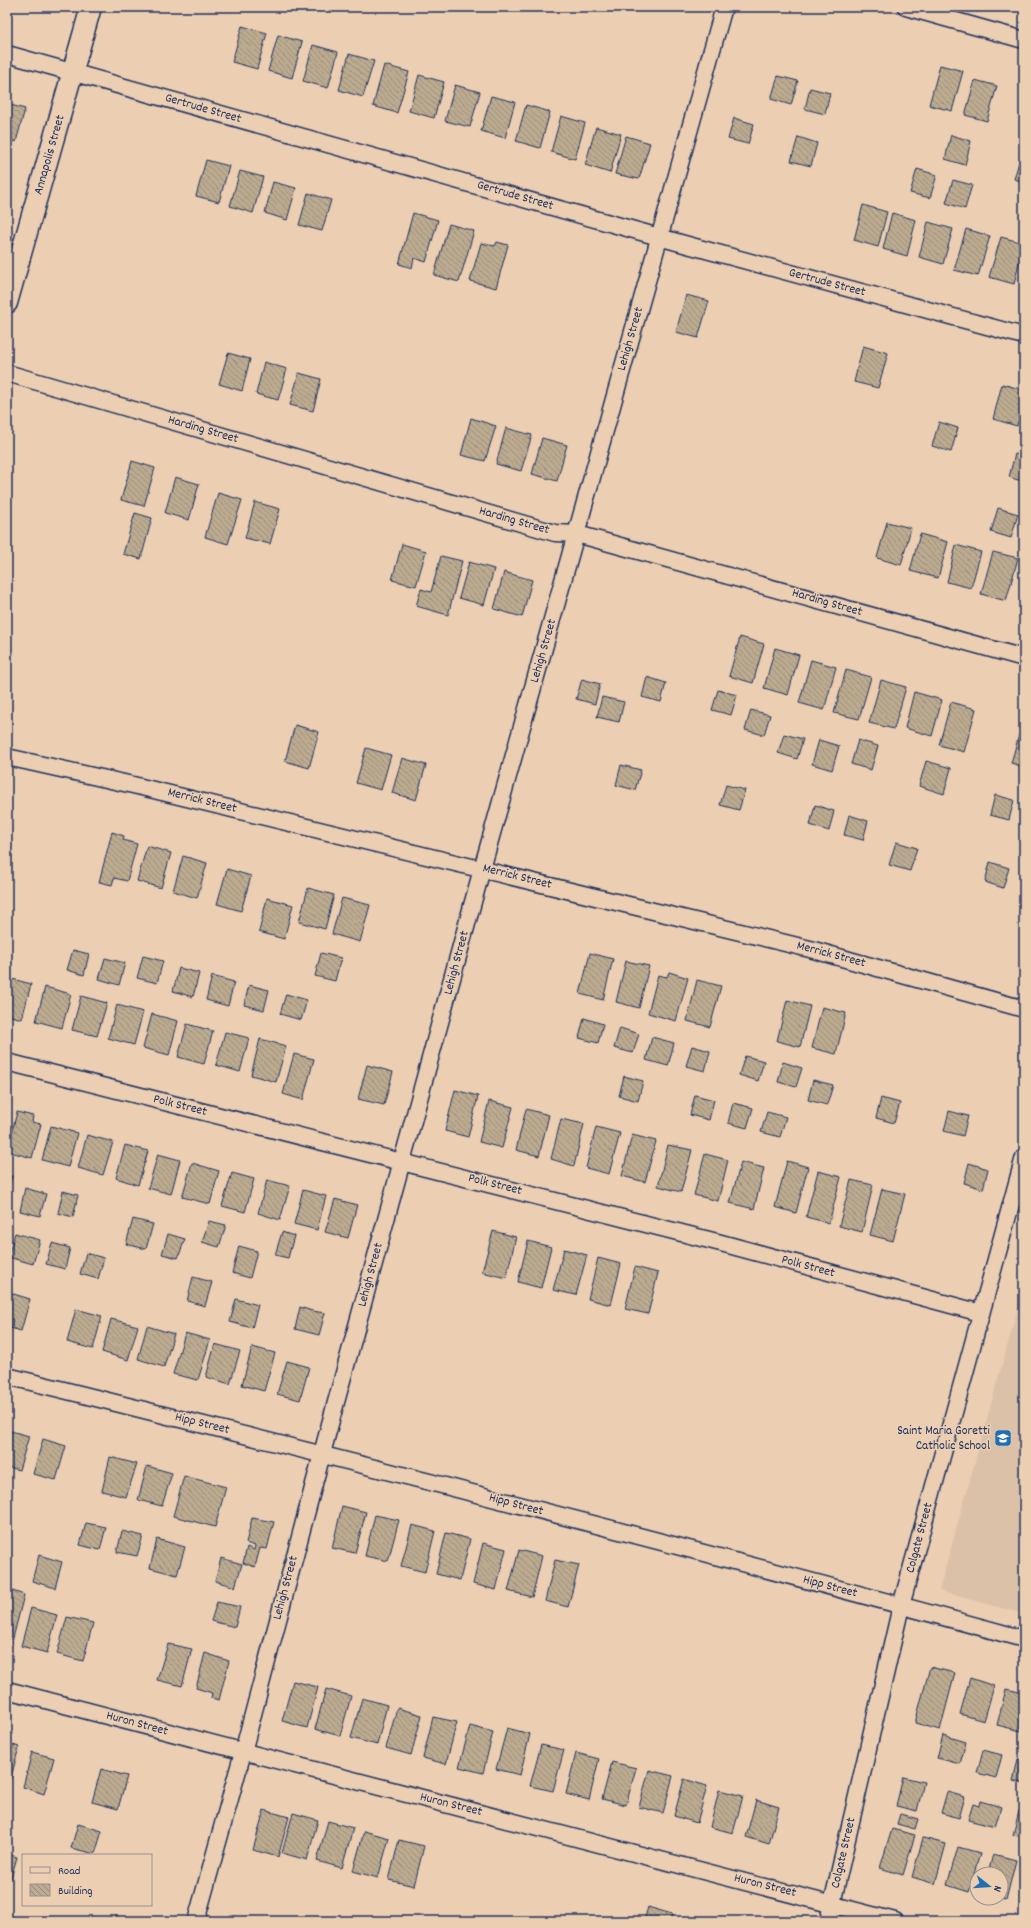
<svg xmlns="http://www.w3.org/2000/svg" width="1031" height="1928" viewBox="0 0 1031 1928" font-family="Dekko,sans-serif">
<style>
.built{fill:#dac1a7}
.building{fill:url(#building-back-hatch);stroke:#1b2f5e}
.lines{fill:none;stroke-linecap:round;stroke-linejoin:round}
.minor-casing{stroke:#1b2f5e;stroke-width:19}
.tertiary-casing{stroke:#1b2f5e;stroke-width:23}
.minor{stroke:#eccfb2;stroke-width:16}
.tertiary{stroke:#eccfb2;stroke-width:20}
.labels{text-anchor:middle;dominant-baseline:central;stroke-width:3;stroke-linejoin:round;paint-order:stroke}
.street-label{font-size:13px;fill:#1b2f5e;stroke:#eccfb2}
.poi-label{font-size:13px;fill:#1b2f5e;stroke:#eccfb2;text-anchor:end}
</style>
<defs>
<pattern id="building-back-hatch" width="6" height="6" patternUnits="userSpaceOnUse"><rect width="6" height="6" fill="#bcab90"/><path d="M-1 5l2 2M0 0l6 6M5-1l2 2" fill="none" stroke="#988c79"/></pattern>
</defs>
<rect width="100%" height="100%" fill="#eccfb2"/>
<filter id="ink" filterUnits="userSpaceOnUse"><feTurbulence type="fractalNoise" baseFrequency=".025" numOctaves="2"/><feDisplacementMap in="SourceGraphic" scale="8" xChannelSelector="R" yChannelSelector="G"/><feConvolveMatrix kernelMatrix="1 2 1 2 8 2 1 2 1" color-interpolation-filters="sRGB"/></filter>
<g filter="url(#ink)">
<path class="built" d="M1024,1286V1614L939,1591Z"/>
<path class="building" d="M242,26L267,33L257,69L232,62Z
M278,35L302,42L292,78L268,71Z
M313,45L338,52L328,88L303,81Z
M349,54L374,61L363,97L339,90Z
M384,65L409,72L397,113L373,106Z
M940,65L963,71L952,111L929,105Z
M419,75L444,82L434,118L409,111Z
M778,76L798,81L791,105L771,99Z
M975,80L997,86L987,121L965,115Z
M455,85L480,92L470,127L445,121Z
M810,88L830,93L825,114L805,109Z
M491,96L515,102L505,138L481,131Z
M7,104L25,109L16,142L7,139Z
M526,105L550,112L540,148L516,141Z
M561,116L585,123L575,159L551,152Z
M734,118L754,124L748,144L728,139Z
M596,127L621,134L610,173L585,165Z
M951,135L971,141L965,165L945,159Z
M626,136L650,143L639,179L615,174Z
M798,137L817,143L811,166L791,161Z
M1021,155L1024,156V182L1014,179Z
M206,160L229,166L219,202L196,196Z
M917,169L937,175L930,198L910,193Z
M240,171L263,177L253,213L230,206Z
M953,180L972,185L965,209L946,203Z
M273,182L296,188L287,220L265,213Z
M308,193L331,200L322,231L299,225Z
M863,205L887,212L878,247L854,240Z
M413,213L438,220L426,262L414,258L412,268L399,264Z
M892,213L916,220L907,256L883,249Z
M928,222L953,229L943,264L919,257Z
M449,224L474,231L459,282L434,275Z
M966,229L990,236L978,276L954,270Z
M1001,237L1024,243L1014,284L989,277Z
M497,242L508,245L496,288L470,281L481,243L495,246Z
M686,295L709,301L698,338L676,332Z
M863,346L888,353L878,388L854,382Z
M228,353L250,359L242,391L219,384Z
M264,362L287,369L278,400L256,394Z
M299,373L321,379L313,411L290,405Z
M1002,384L1024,390V400L1017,426L993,419Z
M471,418L496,426L485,461L461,455Z
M939,422L958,428L951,452L932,446Z
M506,428L532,435L521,471L496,464Z
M542,438L567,445L557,481L532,474Z
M1015,454L1024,456V482L1009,477Z
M132,461L155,468L144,506L121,500Z
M175,477L199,484L189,520L165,513Z
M218,493L242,500L228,544L205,537Z
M255,502L280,509L270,544L245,538Z
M998,508L1018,514L1011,538L991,532Z
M135,513L152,518L141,559L123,554Z
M887,522L911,528L901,565L877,558Z
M920,534L948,542L938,578L910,571Z
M402,544L426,551L416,586L392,580Z
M956,545L981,552L971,588L947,582Z
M993,552L1018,558L1006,601L981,594Z
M441,556L462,561L448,615L416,606L421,589L431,592Z
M469,562L494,569L484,605L459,598Z
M504,572L532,580L522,617L494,609Z
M740,637L764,644L753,683L729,676Z
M775,648L799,655L788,695L764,688Z
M811,660L836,667L824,710L799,703Z
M846,670L871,677L859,719L834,713Z
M647,677L666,683L661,702L642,697Z
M582,679L600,684L595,704L576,699Z
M881,680L906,687L894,729L869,723Z
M718,690L737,695L731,715L712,710Z
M914,692L942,700L932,736L905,728Z
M602,697L624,702L619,722L597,717Z
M951,702L976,709L964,752L939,745Z
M751,710L770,715L764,735L745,730Z
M1023,721H1024V767L1011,763Z
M295,725L319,732L309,768L285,761Z
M784,734L803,739L797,759L778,753Z
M819,740L839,746L832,770L812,764Z
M858,740L878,746L871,770L851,764Z
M366,748L391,755L381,790L356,783Z
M402,758L426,765L416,800L392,793Z
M926,761L951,768L944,794L919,786Z
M621,765L641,770L635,790L616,785Z
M726,785L745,790L739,810L720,805Z
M995,795L1014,800L1009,820L990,815Z
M815,805L834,811L829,831L810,825Z
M849,815L868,821L863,840L844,835Z
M112,832L124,836L123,840L137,844L127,881L114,878L112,885L99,882Z
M896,842L917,848L910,871L889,865Z
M147,846L171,853L161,888L137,881Z
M183,856L207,863L197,898L173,891Z
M990,862L1009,868L1003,888L985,882Z
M227,869L251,876L241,911L217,904Z
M308,888L334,895L325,929L299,922Z
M267,898L293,905L284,939L259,932Z
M342,898L370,905L360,942L332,934Z
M73,950L89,954L84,975L67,970Z
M321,953L341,958L335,981L315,976Z
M590,953L613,959L603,1000L580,994Z
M143,956L163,961L157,983L137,978Z
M105,958L125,963L119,985L99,979Z
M626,961L649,966L639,1008L616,1002Z
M179,968L199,973L193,997L173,991Z
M669,972L688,978L676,1021L648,1013L658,975L667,977Z
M212,976L234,982L228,1006L206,1000Z
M9,978L31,984L22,1019L7,1015V986Z
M697,980L721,986L710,1027L687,1021Z
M249,985L269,990L264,1010L244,1005Z
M45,987L71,994L62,1028L36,1021Z
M286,994L307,1000L301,1020L280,1014Z
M81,996L107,1003L97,1036L72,1030Z
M787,1000L810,1006L800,1047L777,1041Z
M117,1005L143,1012L134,1045L108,1038Z
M822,1007L846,1013L836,1054L812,1048Z
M152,1014L178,1021L169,1055L143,1048Z
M584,1018L603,1024L598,1043L579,1038Z
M187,1024L213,1031L204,1064L178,1057Z
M620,1028L639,1034L633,1053L614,1048Z
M225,1032L249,1038L240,1072L216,1065Z
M652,1037L674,1043L668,1066L646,1060Z
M260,1039L286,1046L276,1082L251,1075Z
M692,1046L710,1051L705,1071L686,1066Z
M294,1054L314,1059L303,1100L283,1094Z
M745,1056L764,1061L758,1081L739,1075Z
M783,1062L802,1068L796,1087L778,1082Z
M367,1065L393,1072L384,1105L358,1099Z
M624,1076L643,1081L638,1101L619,1096Z
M813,1080L833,1085L827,1105L808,1100Z
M455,1090L478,1096L468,1137L445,1131Z
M695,1095L714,1100L709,1120L690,1115Z
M881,1098L900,1103L894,1123L876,1118Z
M489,1101L513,1107L502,1148L479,1142Z
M733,1103L753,1108L747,1128L728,1123Z
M526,1109L549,1115L539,1156L516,1150Z
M949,1111L968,1116L963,1136L944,1131Z
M17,1112L33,1116L32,1122L41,1124L32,1158L7,1151Z
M767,1112L786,1117L780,1137L761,1132Z
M561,1119L584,1124L574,1166L551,1159Z
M51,1126L77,1133L68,1167L42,1160Z
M596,1127L620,1133L609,1174L586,1168Z
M87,1135L113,1142L103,1175L78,1168Z
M632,1135L656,1141L645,1182L622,1176Z
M125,1145L148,1151L138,1185L116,1178Z
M668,1145L692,1150L681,1192L658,1186Z
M158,1154L180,1160L171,1194L148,1188Z
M705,1154L728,1160L718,1201L694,1195Z
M787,1161L808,1167L796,1213L775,1207Z
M741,1162L764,1168L754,1209L730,1203Z
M192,1163L219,1171L210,1204L182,1197Z
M969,1163L988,1169L983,1189L964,1183Z
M818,1171L841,1177L829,1223L806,1217Z
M232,1173L254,1179L245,1212L222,1206Z
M7,1175L12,1176L7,1194Z
M267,1180L290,1186L280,1220L258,1213Z
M851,1180L873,1185L862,1232L839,1226Z
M25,1188L46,1194L40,1216L20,1211Z
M882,1189L905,1194L893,1241L870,1235Z
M303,1190L326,1196L317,1230L294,1224Z
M63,1191L78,1195L73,1217L58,1213Z
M335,1199L357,1205L348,1238L325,1232Z
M133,1219L153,1224L146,1249L126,1244Z
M209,1221L226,1225L219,1247L202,1242Z
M493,1231L516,1237L506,1278L482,1272Z
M282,1232L294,1236L288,1258L275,1255Z
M15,1233L40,1240L33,1264L8,1257Z
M168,1234L185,1239L178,1258L162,1254Z
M528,1241L551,1247L541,1288L518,1282Z
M52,1243L70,1248L65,1269L46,1264Z
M239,1246L257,1251L250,1278L232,1273Z
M564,1249L587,1255L576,1295L553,1290Z
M86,1253L104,1258L98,1279L80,1274Z
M598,1258L621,1264L611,1305L588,1299Z
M635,1267L658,1273L648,1314L625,1309Z
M193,1277L212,1282L205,1306L187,1301Z
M7,1292L30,1299L21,1331L7,1327Z
M236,1299L258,1305L252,1328L230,1322Z
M300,1307L312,1311L325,1313L319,1335L295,1329Z
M76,1309L102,1316L93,1349L67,1342Z
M111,1319L138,1326L128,1360L102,1352Z
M147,1326L174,1334L164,1367L138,1359Z
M185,1333L210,1340L198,1380L173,1374Z
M215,1344L240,1351L230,1384L206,1377Z
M252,1347L275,1353L264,1391L242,1385Z
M287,1361L309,1367L300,1400L277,1394Z
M7,1430L29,1436L19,1470L7,1467Z
M43,1439L66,1446L56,1480L33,1474Z
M110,1457L137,1464L126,1497L102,1491Z
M147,1466L172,1473L162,1506L138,1500Z
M184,1476L226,1487L215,1527L173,1516Z
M342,1506L366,1512L355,1553L332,1548Z
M375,1515L399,1520L388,1561L365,1556Z
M252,1518L274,1522L267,1549L260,1548L255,1567L243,1563L247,1547L254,1550L255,1546L246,1543Z
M86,1523L106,1527L100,1550L80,1545Z
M412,1525L435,1531L425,1572L401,1566Z
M122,1531L143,1536L137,1556L117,1552Z
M446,1533L470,1539L460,1580L436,1574Z
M157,1539L185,1547L177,1575L150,1568Z
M483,1543L506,1549L496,1590L473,1584Z
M519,1550L542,1556L532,1597L508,1591Z
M39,1555L62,1562L55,1588L32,1581Z
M221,1558L242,1564L235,1587L215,1581Z
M555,1560L579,1565L568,1607L545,1601Z
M7,1589L24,1595L11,1646L7,1645Z
M217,1602L240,1607L235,1627L211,1621Z
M31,1608L57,1615L47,1653L21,1646Z
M67,1617L93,1623L83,1661L57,1654Z
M168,1644L192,1649L182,1686L157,1680Z
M205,1653L229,1661L219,1700L211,1698L212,1693L196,1688Z
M930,1667L955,1673L940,1730L915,1723Z
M970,1678L994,1686L984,1721L960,1714Z
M293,1681L318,1687L307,1728L282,1721Z
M326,1689L351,1696L340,1736L315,1729Z
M1006,1689L1024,1693V1719L1021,1731L997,1725Z
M362,1698L387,1705L377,1745L351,1738Z
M397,1708L422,1715L411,1755L386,1748Z
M433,1717L457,1722L446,1764L423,1758Z
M470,1726L493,1732L483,1773L459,1767Z
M507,1728L530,1734L520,1775L496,1769Z
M943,1735L966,1742L960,1764L937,1758Z
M7,1743L19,1747L9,1785L7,1784Z
M541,1745L564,1750L553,1791L530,1786Z
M983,1750L1002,1755L996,1778L977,1773Z
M32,1752L54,1758L44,1794L23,1787Z
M576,1753L599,1759L589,1800L566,1794Z
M1018,1759L1024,1760V1784L1013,1781Z
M612,1762L636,1768L626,1805L602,1799Z
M101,1769L127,1776L118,1809L92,1802Z
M649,1770L673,1776L663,1813L639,1807Z
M903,1777L924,1782L917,1811L896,1806Z
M684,1779L707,1786L697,1823L674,1816Z
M719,1790L743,1796L733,1833L710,1827Z
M947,1792L965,1797L959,1818L941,1813Z
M756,1800L779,1807L769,1844L746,1837Z
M980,1801L1001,1807L995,1827L968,1820L973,1804L979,1806Z
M264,1810L289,1817L278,1857L253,1850Z
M1019,1811L1024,1813V1837L1013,1835Z
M293,1813L318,1820L307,1860L282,1853Z
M900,1814L918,1819L915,1829L897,1824Z
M328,1821L353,1828L342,1868L317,1861Z
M78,1824L102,1831L95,1854L71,1848Z
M892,1829L915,1835L903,1875L880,1868Z
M364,1831L389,1838L378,1878L353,1871Z
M923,1838L946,1844L935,1884L912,1877Z
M399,1840L424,1846L414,1886L389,1880Z
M958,1847L980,1853L969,1892L947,1885Z
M7,1854L17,1857L11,1878L7,1877Z
M993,1854L1016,1860L1006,1900L998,1898H1001V1874H988Z
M1024,1888V1908L1019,1907Z
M648,1907L672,1914L670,1921H644Z
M116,1916L135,1921H115Z"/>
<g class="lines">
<defs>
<path id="minor" d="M906,7L1024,40
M7,54L684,244L1024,336
M7,373L555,533L577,534L1024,658
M7,757L133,785L810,949L1024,1009
M7,1062L721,1243L981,1313
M7,1376C347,1460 686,1546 1024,1639
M7,1690L895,1921
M196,1921L243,1752L327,1435L482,869L724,7
M828,1921L901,1606L1024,1157"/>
<path id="tertiary" d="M7,303L91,7"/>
</defs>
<use href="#minor" class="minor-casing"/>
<use href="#tertiary" class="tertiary-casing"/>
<use href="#minor" class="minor"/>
<use href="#tertiary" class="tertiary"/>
</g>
</g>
<defs>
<symbol id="school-square" viewBox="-11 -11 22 22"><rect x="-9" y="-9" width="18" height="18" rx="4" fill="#1f6fb2" stroke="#eccfb2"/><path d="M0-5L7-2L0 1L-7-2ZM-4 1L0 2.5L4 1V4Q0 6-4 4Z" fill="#fff"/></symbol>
</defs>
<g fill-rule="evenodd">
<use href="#school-square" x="993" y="1428" width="20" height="20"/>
</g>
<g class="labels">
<g class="street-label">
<text transform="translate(203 109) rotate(16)">Gertrude Street</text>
<text transform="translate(50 155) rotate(-74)">Annapolis Street</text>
<text transform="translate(515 196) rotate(16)">Gertrude Street</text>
<text transform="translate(827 283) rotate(15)">Gertrude Street</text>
<text transform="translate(631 339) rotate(-74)">Lehigh Street</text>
<text transform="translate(203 430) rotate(16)">Harding Street</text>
<text transform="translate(514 521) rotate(16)">Harding Street</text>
<text transform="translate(827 603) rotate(16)">Harding Street</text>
<text transform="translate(544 651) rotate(-74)">Lehigh Street</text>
<text transform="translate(202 801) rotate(14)">Merrick Street</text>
<text transform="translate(517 877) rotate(14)">Merrick Street</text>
<text transform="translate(831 955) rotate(15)">Merrick Street</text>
<text transform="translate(457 963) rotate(-75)">Lehigh Street</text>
<text transform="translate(180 1106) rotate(14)">Polk Street</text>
<text transform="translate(495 1185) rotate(14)">Polk Street</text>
<text transform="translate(808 1267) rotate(15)">Polk Street</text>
<text transform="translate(371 1275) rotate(-75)">Lehigh Street</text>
<text transform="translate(202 1424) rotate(14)">Hipp Street</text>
<text transform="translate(516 1505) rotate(15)">Hipp Street</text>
<text transform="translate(920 1538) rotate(-75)">Colgate Street</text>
<text transform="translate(830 1587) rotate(15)">Hipp Street</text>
<text transform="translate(286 1588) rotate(-75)">Lehigh Street</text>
<text transform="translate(137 1724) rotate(15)">Huron Street</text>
<text transform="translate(451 1805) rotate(14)">Huron Street</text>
<text transform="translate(844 1853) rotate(-77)">Colgate Street</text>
<text transform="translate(765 1886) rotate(14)">Huron Street</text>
</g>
<g class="poi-label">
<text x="990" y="1431">Saint Maria Goretti<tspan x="990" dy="15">Catholic School</tspan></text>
</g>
</g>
<rect width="1031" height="1928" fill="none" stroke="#eccfb2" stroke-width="24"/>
<rect x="12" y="12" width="1007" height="1904" fill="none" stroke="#1b2f5e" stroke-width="1.5" filter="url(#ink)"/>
<rect x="22" y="1854" width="130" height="52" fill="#eccfb2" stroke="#988f90"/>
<rect x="30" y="1867" width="20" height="6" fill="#eccfb2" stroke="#988f90"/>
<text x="58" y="1874" font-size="12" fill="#1b2f5e">Road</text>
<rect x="30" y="1884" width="20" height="12" fill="url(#building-back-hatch)" stroke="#988f90"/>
<text x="58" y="1894" font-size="12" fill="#1b2f5e">Building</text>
<g transform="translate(989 1886) rotate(107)"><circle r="19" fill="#eccfb2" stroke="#988f90"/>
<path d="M0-3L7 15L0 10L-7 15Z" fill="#1f6fb2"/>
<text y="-6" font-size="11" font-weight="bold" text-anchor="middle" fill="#1b2f5e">N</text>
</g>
</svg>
